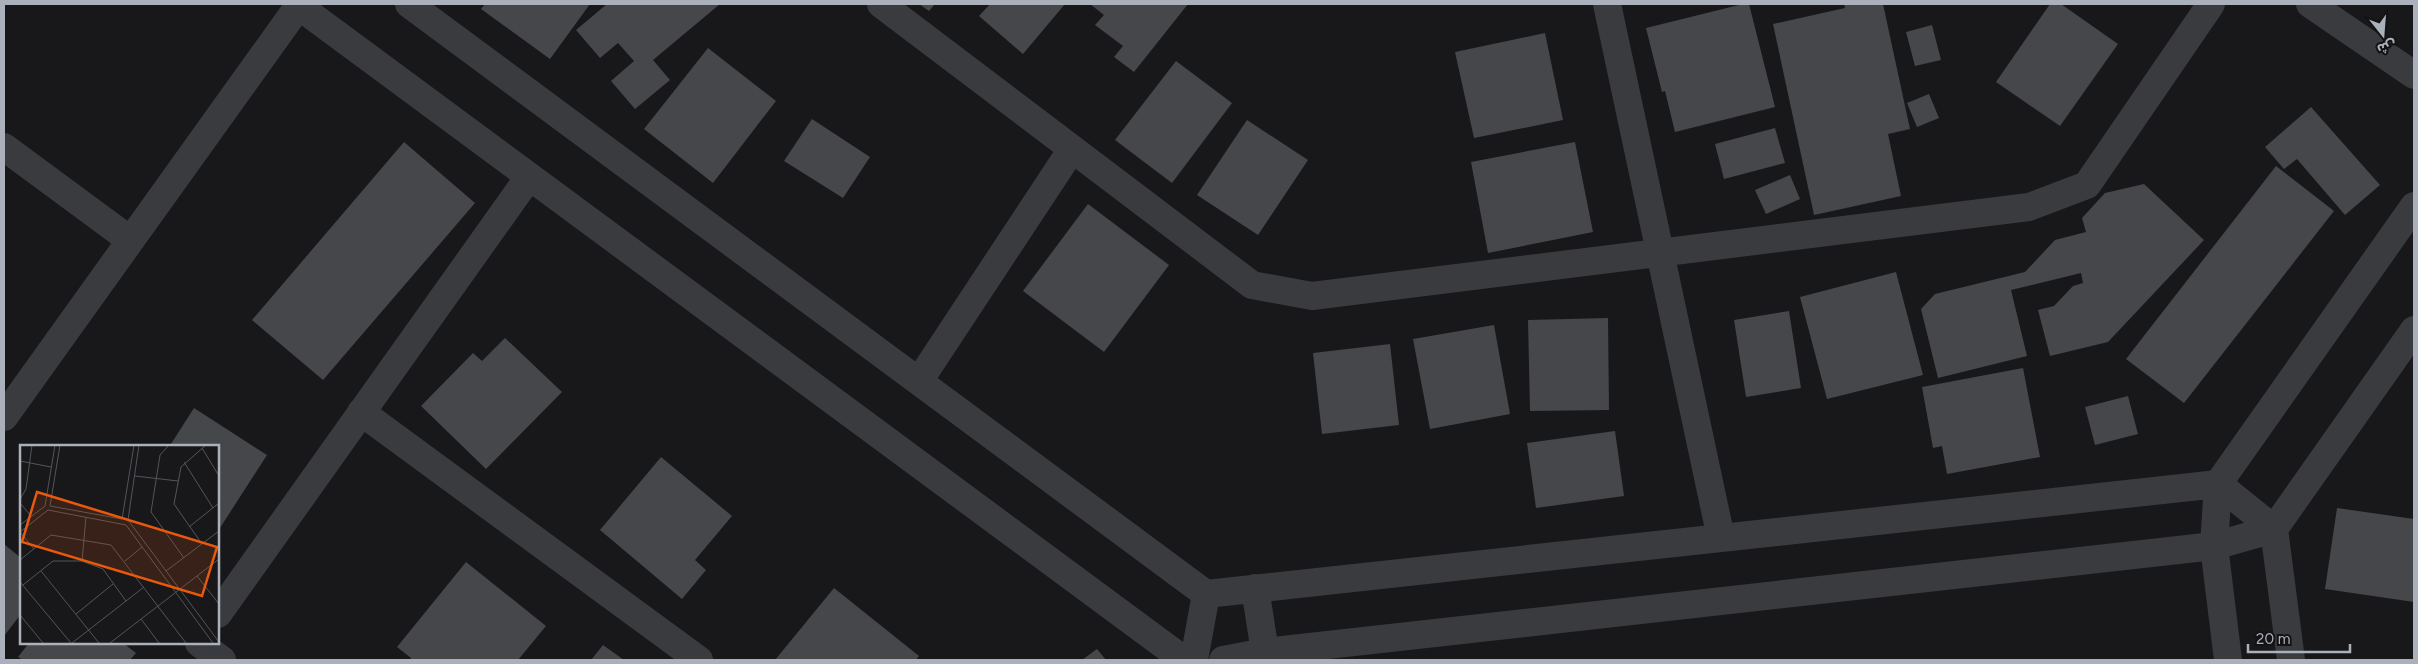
<svg xmlns="http://www.w3.org/2000/svg" width="2418" height="664" viewBox="0 0 2418 664" font-family="Figtree,'Noto Sans Arabic',sans-serif">
<style>
.building{fill:#45474a}
.lines{fill:none;stroke-linecap:round;stroke-linejoin:round}
.street{stroke:#393b3f;stroke-width:28}
.inset-road{fill:none;stroke:#53555a;stroke-width:1}
.view{fill:#e8590c;fill-opacity:0.15;stroke:#e8590c;stroke-width:2.5}
.inset-edge{fill:none;stroke:#abb1ba;stroke-width:2.5}
</style>
<rect width="100%" height="100%" fill="#18181a"/>
<path class="building" d="M485,4H590L550,59L481,9Z
M607,4H720L653,60L670,80L635,109L611,81L634,61L618,43L600,58L576,30Z
M919,4H935L929,11Z
M990,4H1065L1023,54L979,16Z
M1090,4H1188L1134,72L1114,57L1123,46L1095,25L1104,15Z
M1743,4H1749L1775,107L1675,132L1665,91L1662,92L1646,28Z
M1844,4H1883L1910,129L1888,134L1901,196L1814,215L1773,24L1845,8Z
M2050,4H2061L2118,44L2060,126L1996,82Z
M1932,25L1941,60L1915,66L1906,32Z
M1545,33L1563,120L1474,138L1455,52Z
M708,48L776,101L713,183L644,129Z
M1176,61L1232,103L1172,183L1115,140Z
M1929,94L1939,118L1917,127L1907,103Z
M2311,107L2380,185L2345,215L2297,159L2284,169L2265,147Z
M812,119L870,157L843,198L784,161Z
M1247,120L1308,160L1258,235L1197,195Z
M1775,128L1785,163L1724,179L1715,144Z
M404,142L475,203L323,380L252,320Z
M1575,142L1593,232L1488,253L1471,162Z
M2276,166L2334,211L2184,403L2126,359Z
M1790,175L1800,199L1766,214L1755,190Z
M2144,184L2204,240L2108,342L2050,356L2038,310L2054,306L2073,286L2083,283L2081,273L2011,290L2027,356L1938,378L1921,309L1935,294L2025,272L2055,240L2086,232L2082,218L2105,193Z
M1088,204L1169,265L1104,352L1023,291Z
M1896,272L1923,375L1827,399L1800,297Z
M1789,311L1801,388L1746,397L1734,320Z
M1608,318L1609,410L1530,411L1528,320Z
M1494,325L1510,414L1430,429L1413,339Z
M505,338L562,392L486,469L421,406L473,353L482,361Z
M1390,344L1399,425L1322,434L1313,353Z
M2023,368L2040,457L1947,474L1942,446L1933,448L1922,387Z
M2128,396L2138,434L2095,445L2085,407Z
M194,408L267,455L218,531V447H169Z
M1615,431L1624,496L1536,508L1527,443Z
M661,457L732,516L695,560L706,570L682,599L600,530Z
M2337,508L2414,519V602L2325,589Z
M4,544L21,558V614L4,636Z
M466,562L546,626L518,660H410L411,658L397,647Z
M834,588L919,656L916,660H775Z
M29,643H123L136,653L130,660H23L18,657Z
M603,645L624,660H591Z
M1097,649L1106,660H1082Z"/>
<g class="lines">
<path class="street" d="M296,4L1184,660
M409,4L1206,594L2218,484L2414,206
M881,4L1252,285L1312,296L2029,207L2087,185L2211,4
M1607,4L1721,538
M2310,4L2414,75
M4,147L130,240
M919,381L1072,149
M361,412L699,660
M4,417L300,4
M2218,484L2214,546L2274,529
M2218,484L2274,529
M218,614L529,177
M199,643L222,660
M1194,660L1206,594
M1223,660L1265,652L1255,588
M1266,660L1265,652L2214,546L2228,660
M2291,660L2274,529L2414,330"/>
</g>
<g transform="translate(20 445)">
<rect width="199" height="199" fill="#18181a"/>
<path class="inset-road" d="M40,0L30,61L102,74L114,0M119,0L108,75L199,197M149,0L140,10L131,67L164,113M182,3L199,31M0,16L31,22M164,17L193,63M115,31L158,36M0,54L6,44L12,0M0,58L11,71M0,80L25,61L35,0M169,82L199,58M0,87L28,65L106,80L193,198M0,87L14,104M182,99L154,59L161,22L186,0M0,115L31,90L91,100L166,198M62,116L66,72M105,116L122,102M21,126L79,198M146,126L199,86M177,131L199,159M0,137L51,198M3,140L33,116H62L83,124L106,156M56,169L93,139M0,170L23,198M121,174L139,198M52,198L124,142M90,198L199,114"/>
<path class="view" d="M17,47L197,102L182,151L2,97Z"/>
<rect width="199" height="199" class="inset-edge"/>
</g>
<rect width="2418" height="664" fill="none" stroke="#abb1ba" stroke-width="10"/>
<g transform="translate(2383 35) rotate(163)" stroke="#131315" stroke-width="4" paint-order="stroke">
<path d="M0-4L9 19L0 12L-9 19Z" fill="#abb1ba"/>
<text y="-8" font-size="14" font-weight="bold" text-anchor="middle" fill="#abb1ba">ش</text>
</g>
<path d="M2248 644v8h102v-8" fill="none" stroke="#abb1ba" stroke-width="2.5"/>
<text x="2256" y="644" font-size="15" fill="#abb1ba" stroke="#131315" stroke-width="4" paint-order="stroke">20 m</text>
</svg>
